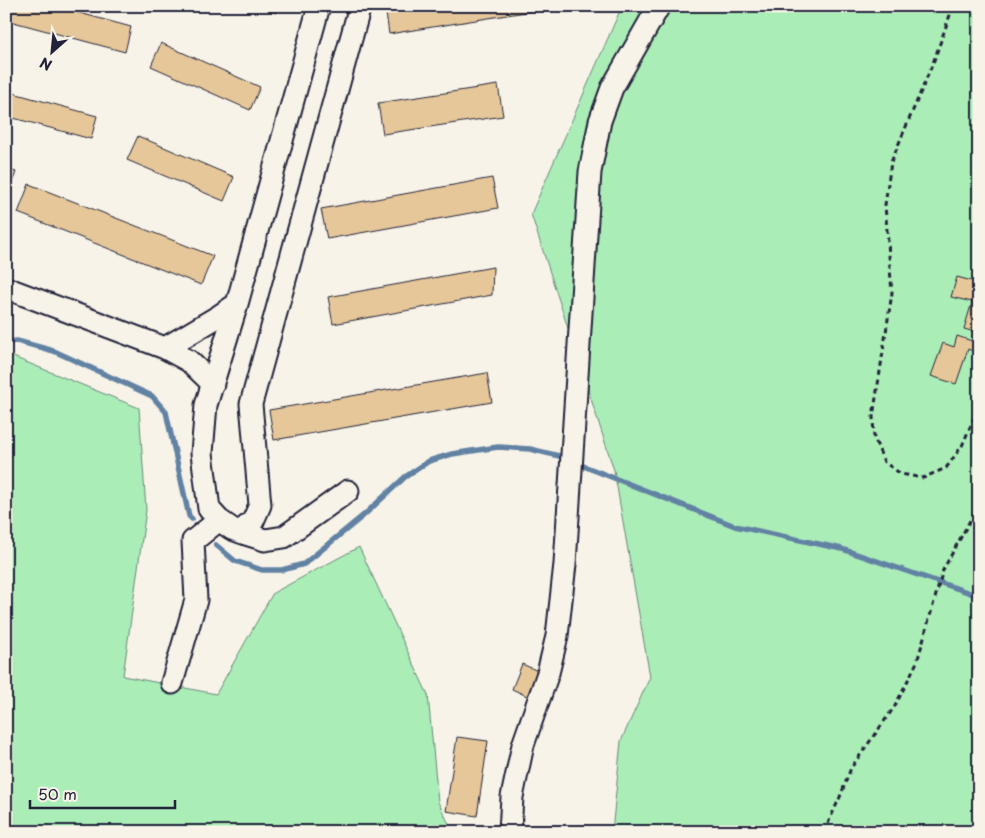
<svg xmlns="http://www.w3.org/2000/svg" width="985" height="838" viewBox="0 0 985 838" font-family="'Playpen Sans',sans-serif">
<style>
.green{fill:#abedb7;stroke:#668879}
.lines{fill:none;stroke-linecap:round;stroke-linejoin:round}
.stream{stroke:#6282a4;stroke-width:5.5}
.building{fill:#e6c799;stroke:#22223b}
.minor-casing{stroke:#22223b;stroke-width:25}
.path{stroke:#22223b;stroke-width:3;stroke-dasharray:5 4;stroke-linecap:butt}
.minor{stroke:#f7f3e8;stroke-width:21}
</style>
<rect width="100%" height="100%" fill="#f7f3e8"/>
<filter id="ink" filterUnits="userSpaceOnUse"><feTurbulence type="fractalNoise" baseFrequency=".02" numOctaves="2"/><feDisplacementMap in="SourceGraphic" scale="10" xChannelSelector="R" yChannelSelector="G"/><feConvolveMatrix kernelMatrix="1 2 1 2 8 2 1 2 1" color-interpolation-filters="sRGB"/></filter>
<g filter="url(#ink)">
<path class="green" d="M622,6H979V832H612L621,741L650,677L614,470L531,214Z
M6,354L139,408L146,510L123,676L216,694L273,593L359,547L428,695L438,802L453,832H6Z"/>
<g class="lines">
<path class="stream" d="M6,342L17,341L54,351L152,396L166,412L189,516L192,519
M576,463L735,526L842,549L979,596
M216,545L235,561L262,570H282L304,564L364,515L405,477L429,461L452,454L498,447L530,449L559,456L567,459"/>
</g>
<path class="building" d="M6,6H54L131,27L125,52L6,20Z
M258,6H278L276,13Z
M385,6H563L389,34Z
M161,43L260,87L250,110L151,66Z
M498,85L503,116L383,134L378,103Z
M6,91L97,116L91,139L6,116Z
M138,136L234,177L224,201L127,160Z
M6,169L16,172L6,200Z
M492,178L498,208L327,239L321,209Z
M29,184L213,256L201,285L18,213Z
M493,267L492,295L333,324L328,297Z
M957,277L979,283V333L964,329L972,302L951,297Z
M957,336L978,343L975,352L968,349L956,384L931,376L943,343L954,347Z
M487,373L492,402L274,440L269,410Z
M522,664L538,671L527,696L512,689Z
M457,737L488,741L477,816L446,811Z"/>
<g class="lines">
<defs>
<path id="minor" d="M6,288L165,348L189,361L213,384
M237,304L319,6
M165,348L219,316L237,304L206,405L202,453L209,509L219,520L232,529L246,534L265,540L284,537L348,491
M240,532L253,521L260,505L251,404L360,6
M172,683L196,600L193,541L219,520
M510,832L512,797L523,745L548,673L557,636L565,564L590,172L600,121L612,88L659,6"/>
</defs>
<use href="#minor" class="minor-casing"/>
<path class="path" d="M952,6L950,15L933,63L891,162L885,205L892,293L873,417L874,438L884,462L901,474L923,478L946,468L962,446L979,406
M824,832L840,797L851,768L895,706L917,662L943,570L979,504"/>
<use href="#minor" class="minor"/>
</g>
</g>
<rect width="985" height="838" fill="none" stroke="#f7f3e8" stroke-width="25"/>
<rect x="12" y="12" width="960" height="813" fill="none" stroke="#22223b" stroke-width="2" filter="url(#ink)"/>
<g transform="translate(52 52) rotate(207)" stroke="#f7f3e8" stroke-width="4" paint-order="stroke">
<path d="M0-4L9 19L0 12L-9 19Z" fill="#22223b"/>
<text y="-8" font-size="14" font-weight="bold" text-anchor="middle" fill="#22223b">N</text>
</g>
<path d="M30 800v8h145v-8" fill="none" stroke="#22223b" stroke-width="2.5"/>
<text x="38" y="800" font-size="15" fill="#22223b" stroke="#f7f3e8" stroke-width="4" paint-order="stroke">50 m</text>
</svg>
